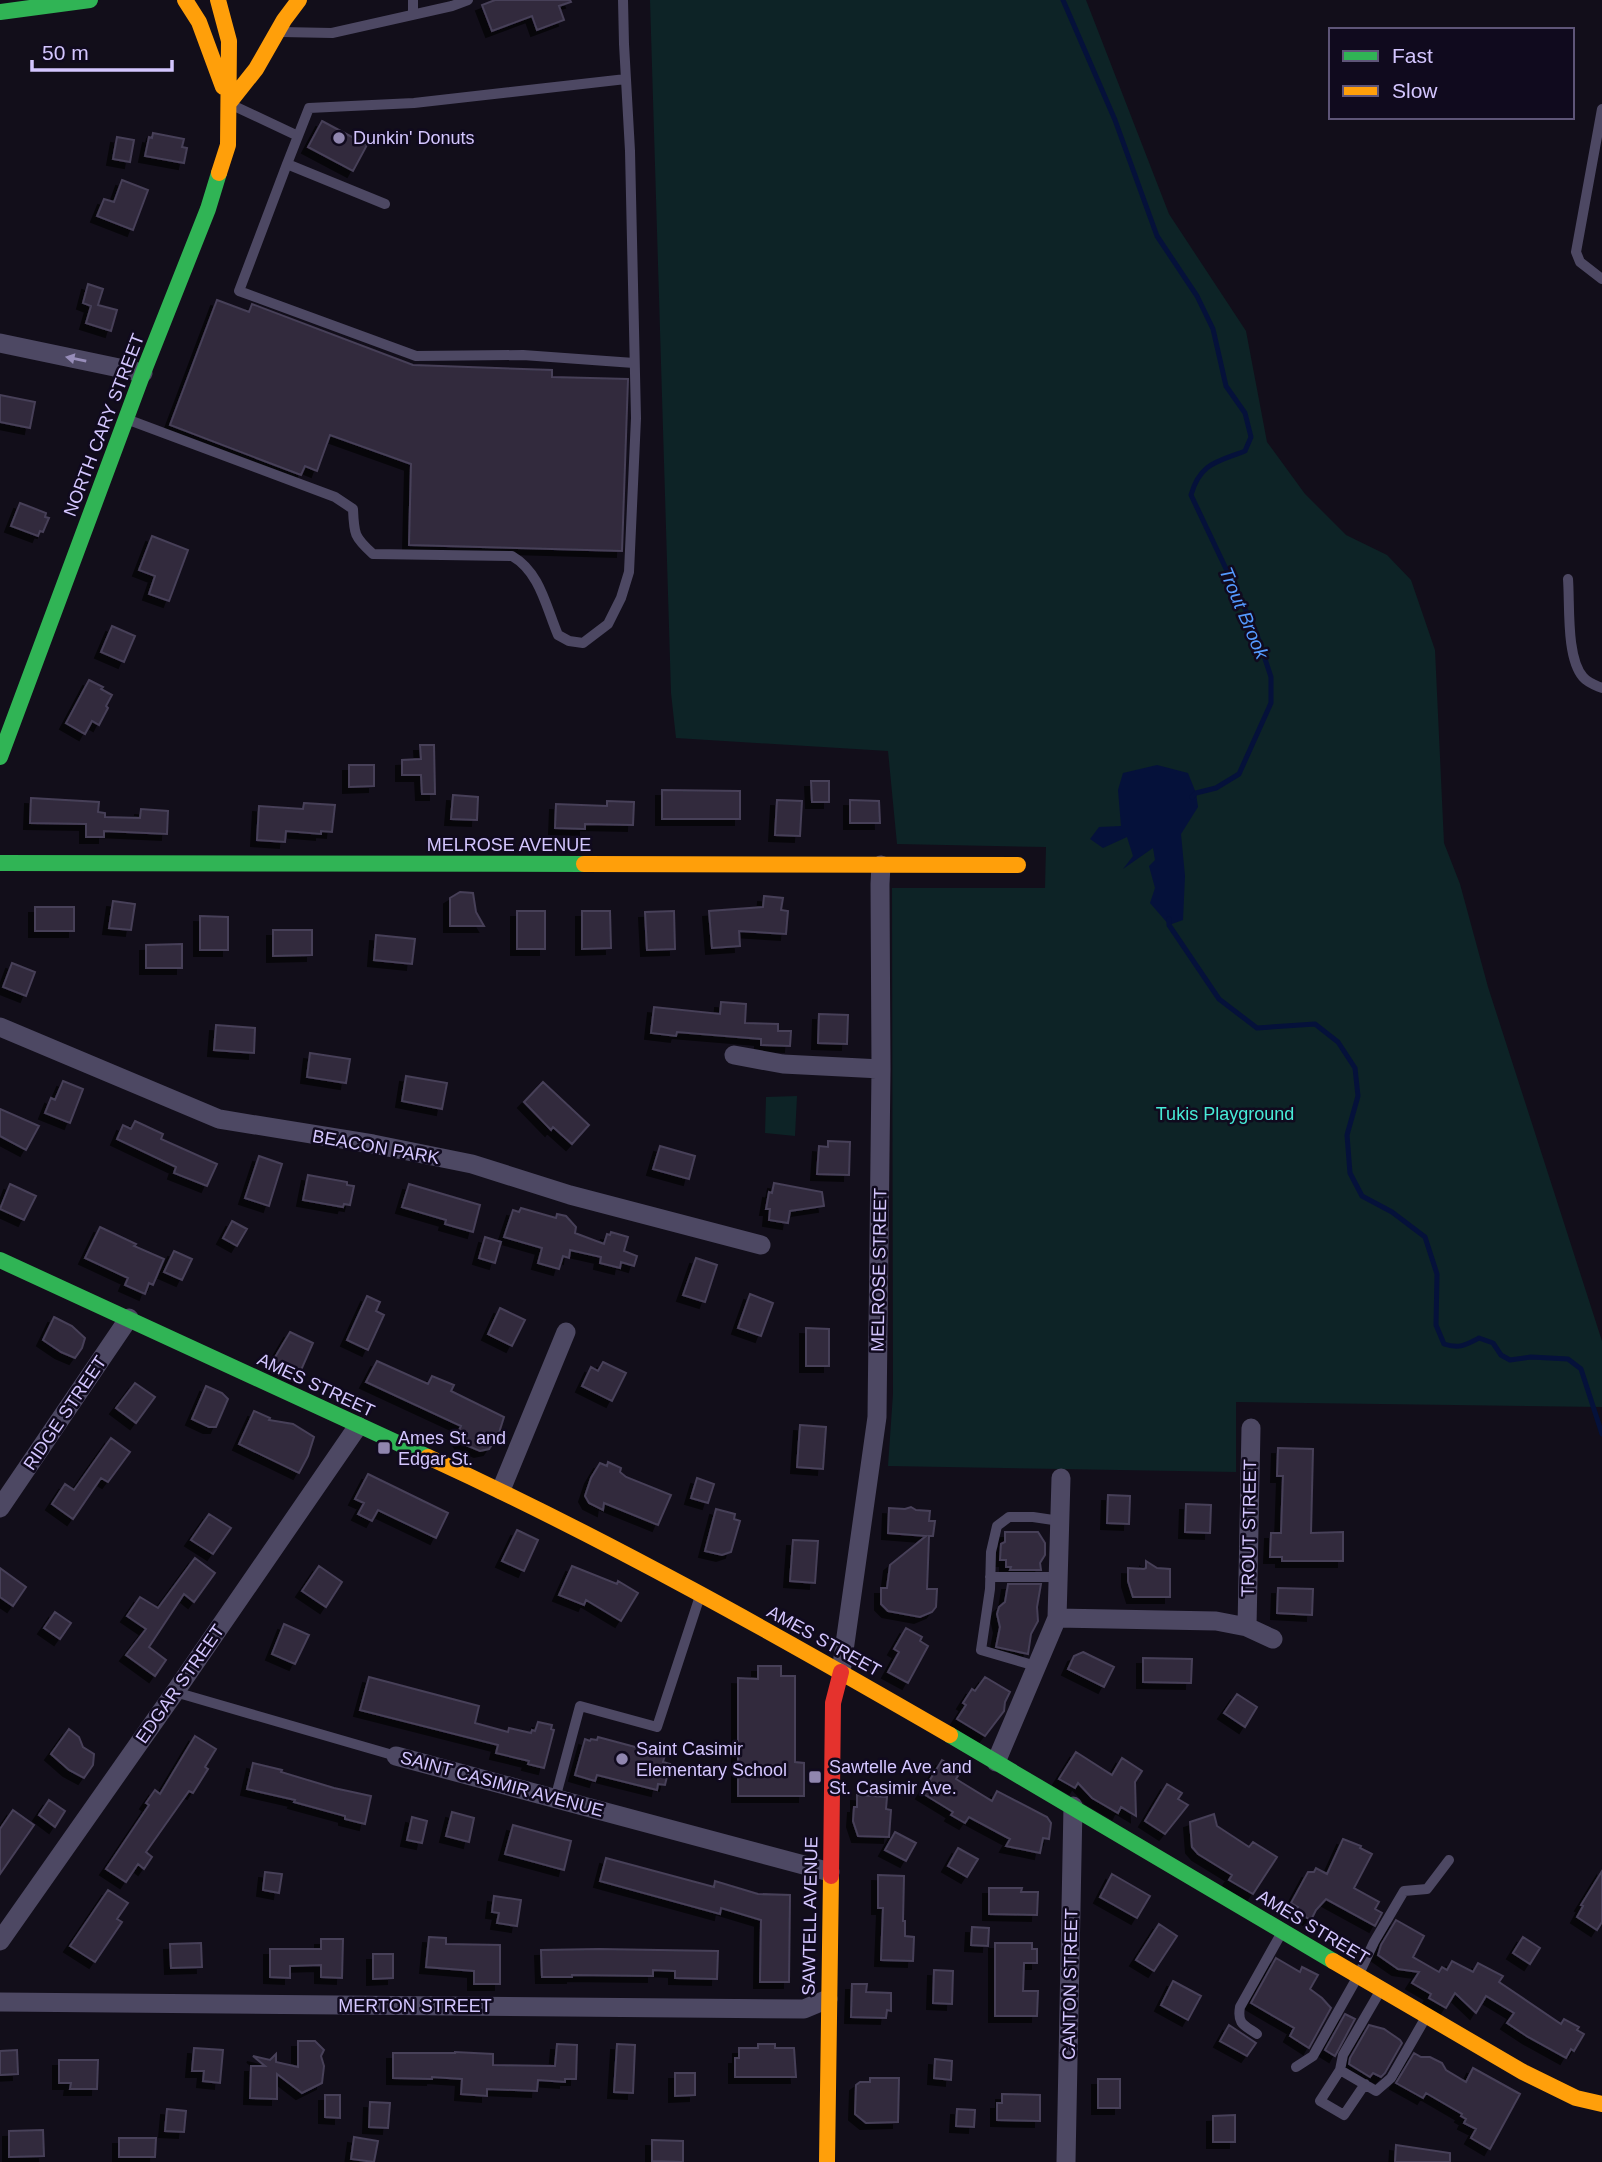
<svg xmlns="http://www.w3.org/2000/svg" width="1602" height="2162" viewBox="0 0 1602 2162" font-family="Arial,sans-serif">
<style>
.green{fill:#0d2326}
.water{fill:#05113a}
.lines{fill:none;stroke-linecap:round;stroke-linejoin:round}
.stream{stroke:#05113a;stroke-width:5}
.building{fill:#302b3d;stroke:#473f58;stroke-width:2;filter:url(#shadow)}
.lane{stroke:#4d4863;stroke-width:10}
.street{stroke:#4d4863;stroke-width:19}
.fast{stroke:#30b455;stroke-width:16}
.slow{stroke:#ff9f0a;stroke-width:16}
.jam{stroke:#e5322d;stroke-width:16}
.oneway{fill:#978db9}
.poi-dot{fill:#9086af;stroke:#100a1e;stroke-width:2.5}
.labels{text-anchor:middle;dominant-baseline:central;stroke-width:5;stroke-linejoin:round;paint-order:stroke}
.poi-label{font-size:18px;fill:#d4c6ff;stroke:#100a1e;text-anchor:start}
.street-label{font-size:18px;fill:#d4c6ff;stroke:#100a1e}
.park-label{font-size:18px;fill:#47ebd7;stroke:#100a1e}
.water-label{font-size:19px;font-style:italic;fill:#549aff;stroke:#100a1e}
</style>
<defs>
<filter id="shadow"><feDropShadow dx="-6" dy="6" stdDeviation="0" flood-color="#0009"/></filter>
</defs>
<rect width="100%" height="100%" fill="#120e1a"/>
<path class="green" d="M650,0H1086L1169,214L1246,331L1267,442L1305,494L1346,535L1387,555L1411,580L1435,650L1444,843L1460,884L1488,987L1602,1341V1407L1236,1402V1472L888,1466L893,1394L892,888H1045L1046,847L897,844L888,751L676,738L671,693Z
M797,1096L795,1136L765,1133L766,1097Z"/>
<path class="water" d="M1157,765L1188,773L1196,793L1198,807L1181,834L1185,876L1183,920L1169,925L1150,903L1155,888L1149,866L1155,860L1153,848L1123,869L1133,856L1127,837L1103,848L1090,839L1099,827L1121,826L1118,790L1123,773Z"/>
<g class="lines">
<path class="stream" d="M1063,0L1115,120L1157,236L1197,296L1213,329L1226,386L1245,413L1251,437L1245,451C1217,462 1200,463 1191,495L1256,632L1271,677V703L1239,774L1216,788L1196,793L1192,797
M1169,919V925L1219,999L1257,1028L1315,1024L1338,1042L1355,1068L1358,1096L1347,1135L1350,1173L1362,1196L1392,1212L1425,1237L1437,1274L1436,1325L1444,1344C1459,1349 1466,1345 1479,1338L1493,1343L1501,1355L1510,1360L1531,1357L1568,1359L1581,1369L1602,1434"/>
</g>
<path class="building" d="M495,0H570L571,2L559,6L564,20L537,30L532,16L492,31L482,5Z
M322,121L367,145L353,171L308,147Z
M153,133L184,139L182,147L187,148L184,163L145,156L149,137L152,138Z
M117,137L134,140L130,162L113,159Z
M122,180L148,190L133,230L97,216L104,199L114,202Z
M88,284L103,289L98,305L117,310L111,331L86,323L91,306L83,303Z
M217,300L249,312L252,304L413,365L552,370V377L628,379L622,551L409,545L411,464L330,435L317,471L305,466L301,475L170,425Z
M0,395L35,402L30,428L0,422Z
M20,503L46,513L45,517L49,518L43,532L40,531L38,536L11,526Z
M152,536L188,550L169,601L149,594L155,576L139,570Z
M112,626L135,636L124,662L101,652Z
M89,680L103,687L101,689L112,695L106,706L108,708L99,725L92,721L85,734L66,723Z
M420,745H434L435,794H422L421,775H402V760L421,759Z
M349,765H374V786L349,787Z
M811,781H829V802H812Z
M662,790L740,791V819H662Z
M453,795L478,797L477,820L451,819Z
M31,798L99,802L98,812L105,813V817L140,818L141,809L168,811L167,834L104,831V837H86V824L30,823Z
M777,800L802,801L800,836L775,835Z
M850,800L879,801L880,823H850Z
M607,801L634,802L633,825L585,824V829L555,828L556,804L607,806Z
M304,803L335,805L332,832L321,831V834L286,831L285,842L257,840L259,806L303,809Z
M460,892L473,893L476,912L484,926H450V898Z
M764,896L783,898L781,910L788,911L786,934L739,931L740,946L712,948L709,911L763,907Z
M113,901L135,904L131,930L109,928Z
M35,907H74V931H35Z
M517,911H545V949H517Z
M582,911H610L611,948L582,949Z
M674,911L675,949L647,950L645,912Z
M200,916L228,917V950H200Z
M273,930H312V955L273,956Z
M376,935L415,939L412,964L374,960Z
M182,944V968H146V945Z
M12,963L35,972L26,996L3,987Z
M721,1002L746,1004L745,1023L778,1024V1031H791L790,1046L761,1045V1039L677,1032L676,1036L651,1033L654,1007L720,1014Z
M819,1014L848,1015L847,1044L818,1043Z
M216,1025L255,1028L254,1053L214,1050Z
M310,1053L350,1059L346,1083L307,1077Z
M406,1076L447,1083L442,1109L402,1101Z
M63,1081L83,1089L70,1123L45,1113L51,1098L55,1100Z
M543,1082L589,1125L572,1144L553,1127L551,1130L524,1102Z
M0,1109L39,1126L26,1150L0,1136Z
M135,1121L163,1134L161,1139L217,1164L207,1186L174,1173L176,1167L117,1139L123,1125L131,1129Z
M828,1141L850,1142L849,1175L817,1174L819,1146L828,1147Z
M660,1146L695,1156L689,1179L653,1169Z
M259,1156L282,1164L269,1206L245,1198Z
M308,1175L347,1182V1185L354,1186L350,1205L344,1204L343,1207L303,1200Z
M774,1183L822,1192L824,1206L790,1211L788,1223L769,1220L770,1209H766L769,1192L772,1193Z
M10,1184L36,1196L24,1220L0,1209Z
M409,1184L480,1205L473,1232L445,1224L446,1220L402,1207Z
M521,1208L556,1218L557,1214L566,1216L576,1227L575,1233L604,1244L607,1234L610,1235L611,1232L628,1237L624,1251L637,1256L634,1266L621,1262L620,1268L600,1263L601,1257L570,1250L569,1258L563,1256L559,1269L538,1263L542,1248L504,1237L513,1210L519,1212Z
M232,1221L247,1229L237,1246L223,1238Z
M100,1227L136,1244L134,1246L164,1259L153,1285L149,1283L145,1294L125,1285L128,1278L85,1258Z
M485,1237L501,1242L495,1263L479,1258Z
M174,1251L192,1259L182,1280L164,1272Z
M696,1258L717,1265L705,1302L683,1295Z
M750,1294L773,1303L761,1336L738,1328Z
M367,1296L380,1302L376,1311L384,1315L368,1350L347,1340Z
M500,1308L525,1320L512,1346L488,1334Z
M54,1317L72,1326L85,1338L82,1348L75,1358L61,1352L43,1340Z
M806,1328L829,1329V1366H806Z
M290,1332L313,1343L298,1377L271,1364Z
M377,1361L428,1384L432,1376L454,1385L451,1391L504,1417L498,1436L489,1449L480,1451L461,1443L457,1435L461,1426L366,1382Z
M603,1362L626,1373L612,1401L582,1386L591,1367L598,1371Z
M135,1383L155,1397L136,1423L116,1408Z
M206,1386L222,1393L228,1399L216,1427H209L192,1419Z
M254,1411L270,1418L269,1420L293,1424L314,1437L308,1456L299,1473L239,1444Z
M800,1425L826,1427L823,1469L797,1467Z
M111,1438L130,1452L108,1482L101,1478L73,1519L52,1504L65,1484L74,1490Z
M1278,1448L1313,1449L1311,1533L1343,1532V1561H1282V1557H1270L1271,1533H1281L1283,1476H1277Z
M608,1462L621,1468L620,1472L626,1477L671,1495L658,1525L604,1503L603,1510L589,1503L585,1496L591,1478L600,1463L607,1466Z
M368,1474L448,1513L436,1538L378,1510L372,1521L358,1514L364,1503L355,1499Z
M697,1478L714,1484L708,1503L691,1498Z
M1108,1495L1130,1496L1129,1524L1107,1523Z
M1186,1504L1211,1505L1210,1533L1185,1532Z
M911,1507L916,1510L930,1511L929,1521H935L933,1536H929L927,1589H937L936,1607L932,1612L920,1617L888,1611L881,1604V1588H887L890,1565L926,1536L888,1533L889,1508L905,1509Z
M716,1509L735,1514L734,1519L740,1521L731,1552L722,1555L705,1551Z
M209,1514L231,1528L213,1554L191,1540Z
M517,1530L538,1540L524,1571L502,1561Z
M1005,1532H1038L1045,1543V1555L1040,1563L1041,1570H1010L1011,1567H1006V1560H1000L1001,1544L1005,1542Z
M793,1540L818,1541L815,1583L790,1581Z
M195,1558L215,1573L194,1602L184,1594L149,1647L166,1660L155,1676L126,1655L146,1629L127,1616L140,1597L158,1608Z
M1146,1561L1157,1568L1170,1569V1597H1133L1128,1581V1568L1144,1569L1146,1568Z
M319,1566L342,1582L326,1607L302,1591Z
M572,1566L617,1584L618,1581L638,1593L621,1621L586,1600L584,1605L559,1595Z
M0,1568L26,1587L13,1606L0,1597Z
M1008,1584H1041L1037,1607L1038,1621L1031,1634L1028,1654L996,1647L1000,1627L997,1614L999,1607L1005,1602Z
M1278,1588L1313,1589L1312,1615L1277,1613Z
M55,1612L71,1623L60,1639L44,1628Z
M284,1624L309,1635L295,1664L272,1654Z
M906,1628L922,1637L920,1641L928,1646L908,1683L888,1672L899,1652L894,1649Z
M1083,1652L1114,1667L1104,1687L1068,1669L1074,1656Z
M1143,1658L1192,1659L1191,1683L1143,1682Z
M758,1666H781V1676H795V1762L804,1763V1796H738V1678L758,1679Z
M369,1677L479,1706L475,1723L508,1732L509,1728L531,1733L532,1730L535,1731L538,1722L552,1725L551,1729L554,1730L544,1768L528,1764L529,1761L496,1753L498,1745L360,1710Z
M985,1677L1010,1692L1005,1702L1004,1711L985,1736L957,1719L966,1705L963,1703L972,1689L975,1691Z
M1237,1694L1257,1707L1245,1727L1224,1713Z
M69,1729L79,1737L83,1747L94,1754L93,1765L84,1778L69,1770L51,1754Z
M195,1736L216,1749L205,1767L208,1769L193,1793L189,1791L146,1852L152,1857L144,1869L138,1864L126,1882L106,1869L149,1805L146,1803L155,1790L160,1794Z
M598,1737L665,1755L663,1762L670,1764L665,1785L658,1784L657,1790L597,1775L595,1781L575,1775L585,1739L590,1741L591,1739L597,1740Z
M1076,1752L1112,1775L1122,1758L1142,1771L1135,1782L1136,1816L1121,1807L1118,1813L1092,1798L1078,1783L1075,1788L1059,1779Z
M942,1760L961,1771L956,1779L992,1801L997,1791L1047,1817L1051,1823L1049,1839L1043,1838L1040,1853L1006,1846L1010,1839L969,1817L965,1823L951,1815L953,1812L922,1793Z
M253,1763L282,1770L281,1772L334,1788L371,1796L365,1824L345,1819V1816L294,1802L295,1800L247,1789Z
M1167,1784L1182,1793L1178,1799L1188,1805L1165,1834L1145,1821Z
M857,1795L887,1797L886,1809L891,1810L889,1837L858,1836L853,1821L854,1807H857Z
M49,1800L65,1811L55,1827L39,1815Z
M13,1810L34,1825L0,1874V1829Z
M452,1812L474,1818L469,1842L446,1836Z
M1214,1814L1217,1826L1249,1847L1253,1842L1277,1857L1253,1894L1229,1880L1232,1875L1198,1854L1192,1847L1190,1822Z
M412,1817L427,1821L422,1843L407,1840Z
M513,1825L571,1841L564,1870L505,1854Z
M895,1832L916,1843L906,1861L885,1850Z
M1343,1839L1361,1846L1360,1848L1372,1854L1354,1888L1379,1902L1375,1909L1382,1913L1375,1926L1326,1899L1316,1910L1311,1920L1295,1911L1298,1907L1291,1903L1308,1872H1314L1316,1868L1327,1874Z
M958,1848L978,1859L967,1877L948,1866Z
M606,1858L714,1887L715,1881L758,1894L790,1895L789,1982H760L761,1920L721,1908L720,1914L600,1881Z
M1602,1871V1922L1597,1930L1577,1917L1583,1906L1581,1905Z
M265,1872L282,1874L279,1893L263,1890Z
M1112,1874L1150,1896L1137,1918L1100,1897Z
M878,1875L904,1876L903,1921H905V1936L914,1937L913,1961L881,1960L883,1908H878Z
M989,1888H1022L1021,1892H1038L1037,1915L989,1914Z
M108,1890L128,1903L117,1919L122,1922L95,1962L70,1946Z
M494,1896L521,1900L517,1926L497,1923L499,1913L492,1912Z
M1396,1920L1424,1936L1413,1957L1439,1972L1442,1967L1447,1970L1452,1961L1473,1972L1478,1963L1503,1976L1499,1982L1561,2024L1564,2019L1579,2027L1577,2030L1584,2034L1574,2051L1571,2049L1566,2058L1528,2037L1507,2023L1514,2013L1486,1996L1476,2013L1455,1993L1446,2008L1429,1998L1431,1994L1412,1983L1419,1972L1398,1969L1378,1955L1381,1945Z
M1159,1924L1177,1936L1154,1971L1136,1960Z
M972,1927L989,1928L988,1946L971,1945Z
M429,1937L446,1938V1944L500,1945V1984H474V1971L426,1967Z
M1523,1937L1540,1948L1530,1964L1513,1953Z
M321,1939H343L342,1978L321,1977V1965L290,1966V1978L270,1977V1949H321Z
M201,1943L202,1967L171,1968L170,1944Z
M995,1943H1032V1949H1037V1963H1024L1023,1991H1038L1037,2016H995Z
M599,1949L718,1951L717,1979L675,1978V1971L653,1970V1976L572,1975V1977H542L541,1950Z
M373,1954H393V1978L373,1979Z
M1276,1958L1300,1972L1302,1967L1318,1975L1310,1989L1322,1998L1331,2008L1309,2048L1290,2036L1294,2028L1251,2003Z
M934,1970L953,1971L952,2004L933,2003Z
M1173,1981L1201,1996L1188,2020L1161,2005Z
M852,1984H867L866,1992L891,1993V2011L887,2010L886,2018L851,2017Z
M1345,2014L1355,2019L1335,2056L1325,2050Z
M1229,2025L1256,2043L1247,2056L1220,2041Z
M1369,2025L1384,2029L1400,2040L1402,2043L1385,2073L1381,2077L1373,2073L1370,2077L1349,2064L1350,2058Z
M298,2041H315L324,2050L321,2056L324,2066L322,2083L302,2093L277,2074V2099L250,2098L251,2066H265L253,2056L270,2060L276,2054V2062L298,2067Z
M557,2044L577,2045L576,2079H565V2082L538,2080L537,2091L487,2089V2096L461,2094L462,2079L432,2077V2079L393,2078V2053H455V2052L493,2054V2065L555,2066Z
M617,2044L635,2045L633,2093L614,2092Z
M758,2044H775V2048H794L796,2077H735V2058H739V2048H758Z
M194,2048L223,2050L220,2083L203,2081L204,2071H192Z
M17,2050L18,2074L0,2075V2051Z
M1414,2053L1421,2057H1430L1442,2063L1446,2070L1466,2082L1473,2068L1520,2094L1490,2149L1471,2138L1476,2129L1464,2123L1466,2119L1461,2116L1462,2114L1426,2093L1423,2098L1396,2083Z
M935,2059L952,2061L951,2080L934,2078Z
M59,2060H98L97,2089H70L71,2083H59Z
M675,2073H695V2095L675,2096Z
M870,2078H899L898,2122L866,2123L855,2114L856,2085L860,2082H870Z
M1098,2079H1120V2108H1098Z
M1002,2094L1040,2095V2121L997,2120V2103H1002Z
M325,2095H340V2118L325,2117Z
M370,2102L390,2103L388,2128L369,2127Z
M167,2109L186,2111L184,2132L165,2131Z
M957,2109L975,2110L974,2127L956,2126Z
M1235,2115V2142H1213V2116Z
M43,2130L44,2156L9,2157V2131Z
M354,2137L378,2141L374,2162L351,2159Z
M119,2138H156L155,2157H119Z
M652,2140L683,2141V2162L652,2161Z
M1396,2145L1450,2153V2162H1395Z"/>
<g class="lines">
<path class="lane" d="M413,15V0
M281,32L332,33L452,6L468,0
M232,105L298,136
M1602,109L1576,252L1580,262L1602,279
M287,164L309,108L414,103L626,79
M385,204L287,164L239,291L416,356L523,355L634,363
M129,420L335,497L353,509C354,534 354,537 373,554L512,556C540,572 546,607 558,635L569,641L583,643L608,624L621,598L629,572L636,418L630,151L624,44L623,0
M1568,579C1570,605 1566,657 1583,677C1588,683 1595,685 1602,688
M990,1577H1058
M1036,1666L981,1650L990,1589L991,1552L997,1526L1009,1517H1033L1060,1521
M175,1692L396,1756
M555,1799L580,1706L657,1727L699,1599
M1379,1993L1343,2055L1340,2070L1376,2091L1391,2078L1426,2017
M1257,2034C1244,2025 1237,2024 1240,2007L1282,1932
M1296,2067L1313,2056L1358,1976L1374,1942L1404,1891L1427,1889L1449,1860
M1340,2070L1320,2101L1344,2115L1365,2084"/>
<path class="street" d="M0,343L143,373
M0,1027L219,1119L373,1144L472,1164L570,1195L761,1245
M734,1055L783,1064L881,1069
M501,1490L566,1332
M0,1508L129,1318
M1057,1618L1216,1621L1247,1627L1273,1639
M1247,1627L1251,1428
M841,1672L877,1417L881,1069L880,884L881,865
M396,1756L830,1872
M996,1762L1057,1618L1061,1478
M0,1941L175,1692L358,1426
M0,2002L804,2009L828,1999
M1066,2162L1073,1806"/>
<path class="fast" d="M0,12L90,0
M0,757L143,373L208,209L219,173
M0,863L584,864
M0,1260L428,1457
M950,1735L1333,1961"/>
<path class="slow" d="M185,0L199,22L223,87
M218,0L229,41L228,145L219,173
M229,103L256,69L284,20L299,0
M584,864L1018,865
M428,1457C607,1539 779,1636 950,1735
M1333,1961L1523,2072L1576,2098L1602,2104
M827,2162L831,1876"/>
<path class="jam" d="M831,1876L833,1703L841,1672"/>
</g>
<defs><path id="oneway-solid" d="M-6-.8H1V-3.2L6.5 0L1 3.2V.8H-6Z" transform="scale(1.75)"/></defs>
<use class="oneway" href="#oneway-solid" transform="translate(76 359) rotate(-168)"/>
<g class="poi-dot">
<circle cx="339" cy="138" r="7"/>
<rect x="377" y="1441" width="14" height="14" rx="3.5"/>
<circle cx="622" cy="1759" r="7"/>
<rect x="808" y="1770" width="14" height="14" rx="3.5"/>
</g>
<g class="labels">
<g class="poi-label">
<text x="353" y="138">Dunkin' Donuts</text>
<text x="398" y="1438">Ames St. and<tspan x="398" dy="21">Edgar St.</tspan></text>
<text x="636" y="1749">Saint Casimir<tspan x="636" dy="21">Elementary School</tspan></text>
<text x="829" y="1767">Sawtelle Ave. and<tspan x="829" dy="21">St. Casimir Ave.</tspan></text>
</g>
<g class="street-label">
<text transform="translate(104 425) rotate(-69)">NORTH CARY STREET</text>
<text x="509" y="845">MELROSE AVENUE</text>
<text transform="translate(376 1147) rotate(10)">BEACON PARK</text>
<text transform="translate(879 1270) rotate(-89)">MELROSE STREET</text>
<text transform="translate(316 1385) rotate(25)">AMES STREET</text>
<text transform="translate(65 1413) rotate(-56)">RIDGE STREET</text>
<text transform="translate(1249 1528) rotate(-89)">TROUT STREET</text>
<text transform="translate(824 1641) rotate(29)">AMES STREET</text>
<text transform="translate(180 1684) rotate(-55)">EDGAR STREET</text>
<text transform="translate(502 1784) rotate(15)">SAINT CASIMIR AVENUE</text>
<text transform="translate(810 1916) rotate(-89)">SAWTELL AVENUE</text>
<text transform="translate(1313 1927) rotate(31)">AMES STREET</text>
<text transform="translate(1070 1984) rotate(-89)">CANTON STREET</text>
<text x="415" y="2006">MERTON STREET</text>
</g>
<g class="park-label">
<text x="1225" y="1114">Tukis Playground</text>
</g>
<g class="water-label">
<text transform="translate(1244 613) rotate(67)">Trout Brook</text>
</g>
</g>
<rect x="1329" y="28" width="245" height="91" fill="#100a1e" stroke="#5e5578" stroke-width="2"/>
<rect x="1343" y="51" width="35" height="10" fill="#30b455" stroke="#5e5578" stroke-width="2"/>
<text x="1392" y="63" font-size="21" fill="#d4c6ff">Fast</text>
<rect x="1343" y="86" width="35" height="10" fill="#ff9f0a" stroke="#5e5578" stroke-width="2"/>
<text x="1392" y="98" font-size="21" fill="#d4c6ff">Slow</text>
<path d="M32 60v10h140v-10" fill="none" stroke="#d4c6ff" stroke-width="3.5"/>
<text x="42" y="60" font-size="21" fill="#d4c6ff" stroke="#100a1e" stroke-width="5" paint-order="stroke">50 m</text>
</svg>
